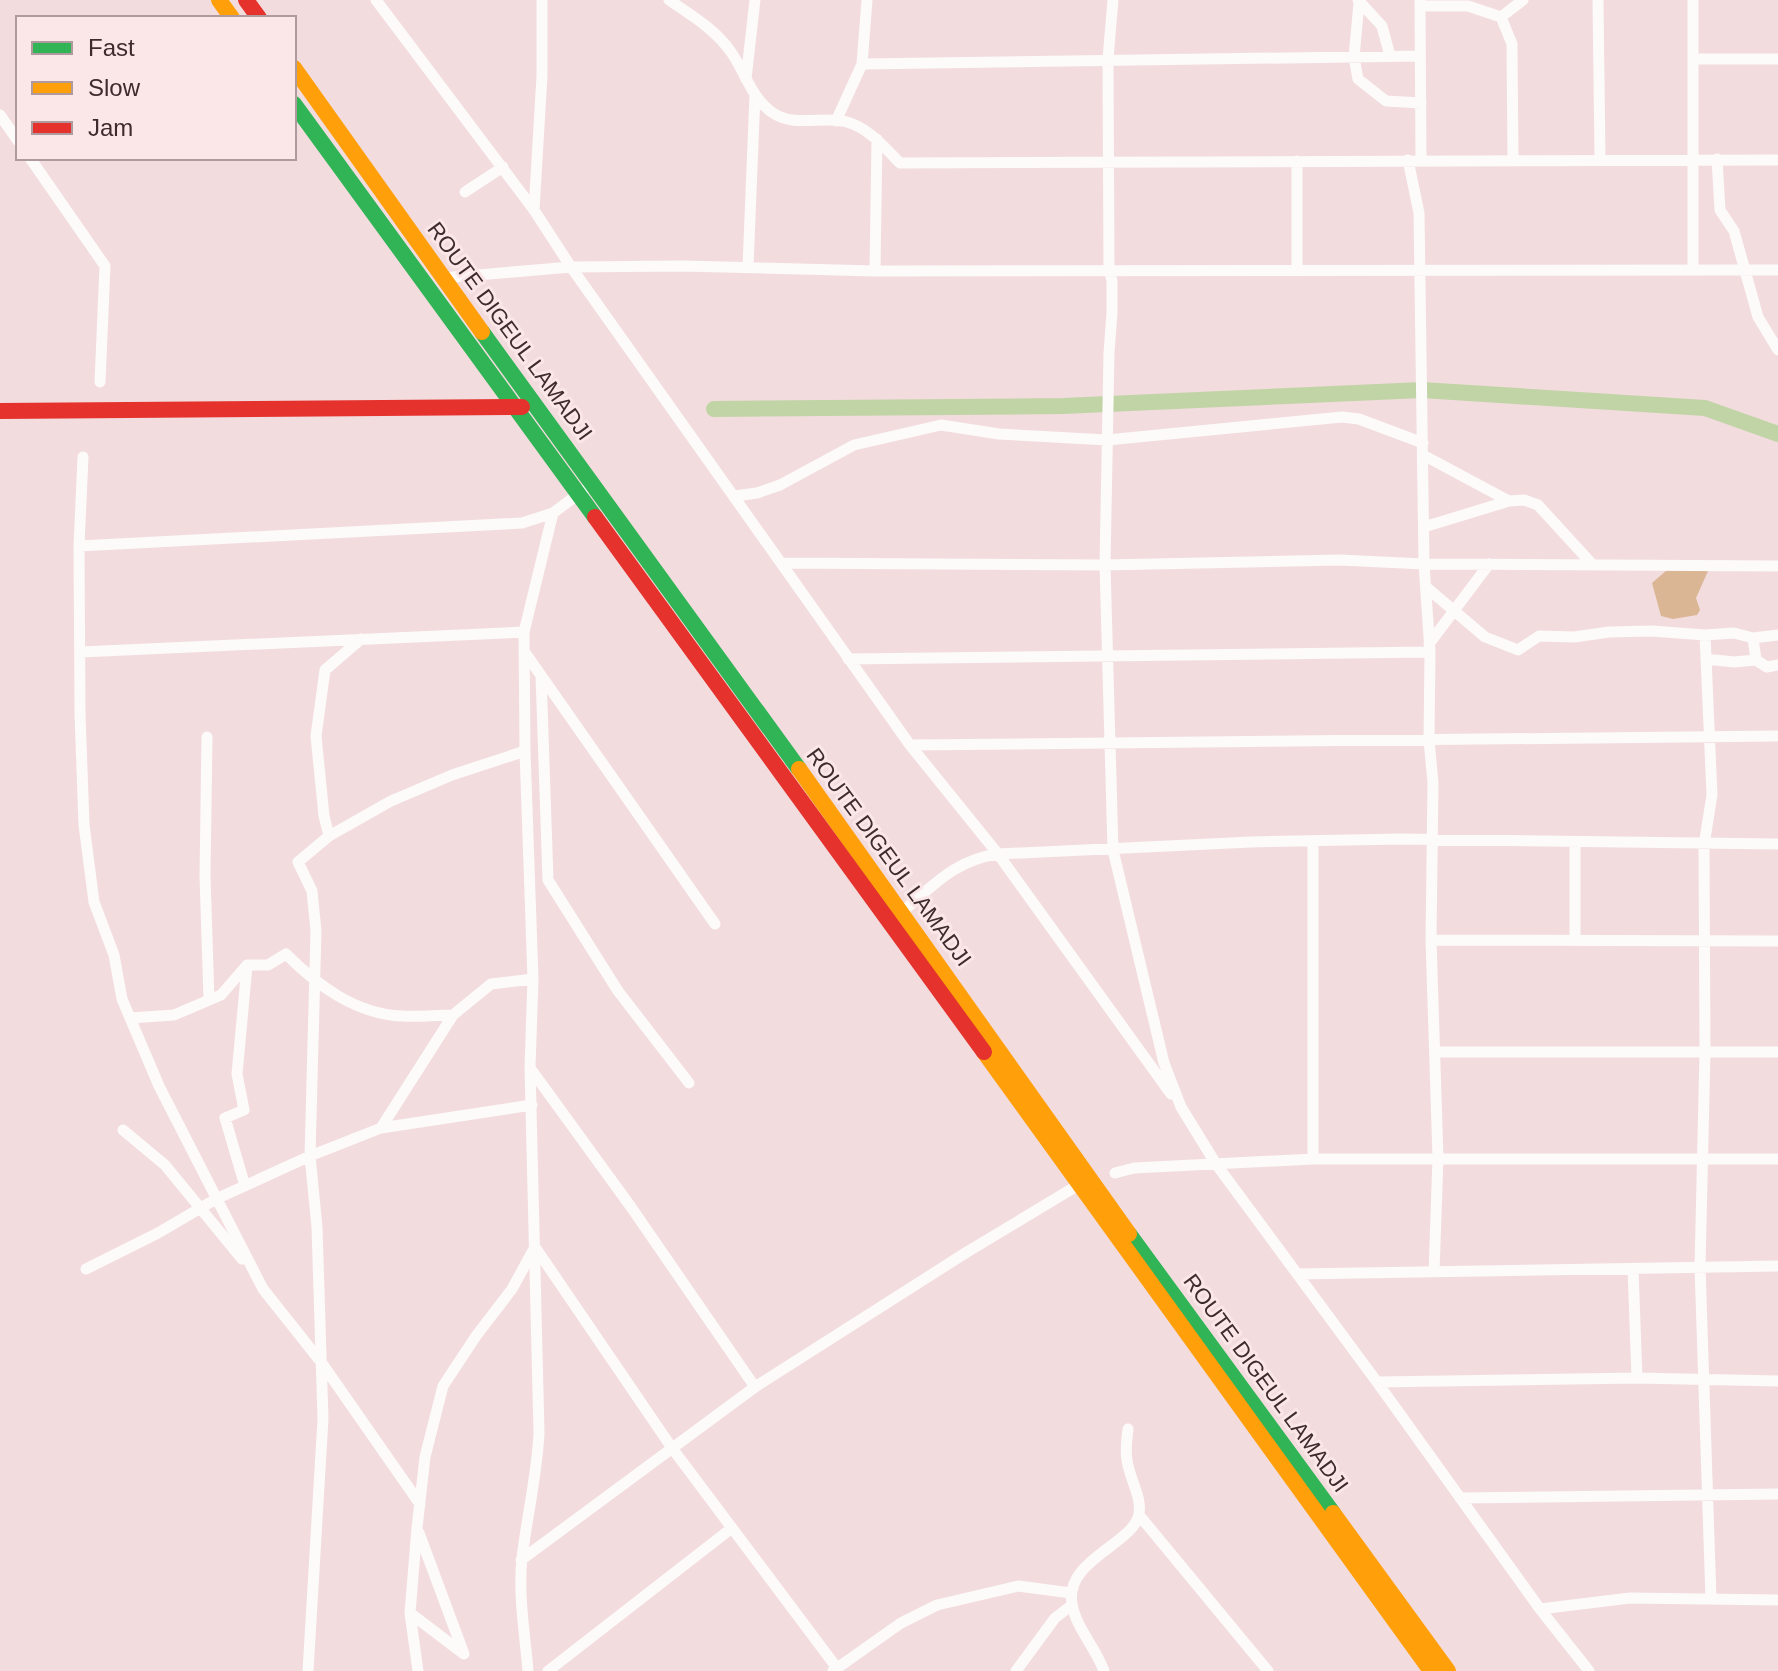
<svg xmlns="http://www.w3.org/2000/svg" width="1778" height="1671" viewBox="0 0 1778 1671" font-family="Arial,sans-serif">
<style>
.forest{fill:#dbb695}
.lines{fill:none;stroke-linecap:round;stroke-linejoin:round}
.river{stroke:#c1d4a6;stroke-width:16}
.street{stroke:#fdfafa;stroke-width:11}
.fast{stroke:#30b455;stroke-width:16}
.slow{stroke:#ff9f0a;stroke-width:16}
.jam{stroke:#e5322d;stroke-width:16}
.labels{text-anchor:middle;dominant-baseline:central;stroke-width:6;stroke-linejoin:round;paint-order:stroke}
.street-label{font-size:22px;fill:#3e2b2d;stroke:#fbe6e8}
</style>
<rect width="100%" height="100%" fill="#f2dcde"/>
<path class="forest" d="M1667,570L1708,571L1696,598L1700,610L1697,615L1673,619L1661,616L1652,583Z"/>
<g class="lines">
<path class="river" d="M714,409L1063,406L1422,390L1705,408L1778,434"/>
<path class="street" d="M376,0L534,210L571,267L910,745L998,854L1171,1094
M669,0C691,15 716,30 731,52C745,72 752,99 773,113C795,128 823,115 847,122C869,128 885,148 900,163L1778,160
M1113,0L1108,59L1109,270L1112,281V313L1109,353L1105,565L1113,850L1164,1063L1181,1107L1216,1164L1377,1382L1540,1609L1589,1671
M1358,0L1382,26L1390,56
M1598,0L1600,159
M1420,1L1421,160
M1359,3L1354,57L1358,79L1386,101L1421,103
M1420,6H1468L1501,17L1512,44L1513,160
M1501,17L1523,0
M1693,59H1778
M862,64L867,0
M746,79L755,0
M0,115L18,141
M836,121L862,64L1420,56
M30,158L105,266L100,382
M1717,159L1720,210L1734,231L1758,317L1778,350
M1408,160L1419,213L1424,564L1430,652L1429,740L1433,783L1431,940L1438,1158L1434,1272
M1297,161V270
M465,192L503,167
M534,210L542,76V0
M748,267L755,94
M1693,269V0
M875,271L877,139
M442,278L571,267L683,266L875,271L1778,270
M1423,455L1509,501L1524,500L1538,505L1592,564
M83,457L79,546L80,714L84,825L94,902L114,955L122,999L159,1086L263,1289L321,1362L420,1504
M735,496L757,493L780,485L854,445L941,425L999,434L1107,440L1342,417L1359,419L1423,443
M1424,527L1509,501
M79,546L522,523L553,513L584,490
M782,563L1105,565L1340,560L1424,564L1778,566
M1426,587L1485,637L1518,650L1539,636L1574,637L1609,632L1652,631L1705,635L1734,633L1753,638L1756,660L1734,662L1706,659
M1705,635L1712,795L1704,845L1705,1052L1700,1267L1711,1599
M1753,638L1778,635
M1429,644L1489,564
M81,652L524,632
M526,654L715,924
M848,659L1430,652
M1756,660L1767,667L1778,665
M541,675L548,880L618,991L689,1083
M207,737L205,876L209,1000
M910,745L1778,736
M329,836L391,801L452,775L525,751
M1313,841V1159
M1575,842V940
M902,912C934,885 955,860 998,854L1251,842L1400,839L1778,844
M1431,940L1778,941
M130,1018L174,1015L221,995L247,965H268L286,954C317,985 355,1014 402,1016C418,1017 436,1015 453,1015
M1435,1052H1778
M530,1068L631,1207L755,1387
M381,1128L453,1015L491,984L533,979
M123,1130L165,1165L242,1259
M1115,1173L1134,1168L1313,1159H1778
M245,1186L225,1118L244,1110L237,1074L247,966
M86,1269L158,1233L216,1199L310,1156L381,1128L532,1105
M1633,1269L1637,1378
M1297,1274L1778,1266
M1377,1382L1637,1378L1778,1381
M1460,1498L1778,1494
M1139,1515L1268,1671
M521,1560L755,1387L967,1252L1085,1181
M1540,1609L1630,1598L1778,1600
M410,1613L464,1654L419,1533
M308,1671L323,1419L317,1227L310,1156L316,931L312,891L298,862L329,836L324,816L316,736L325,670L361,639
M418,1671L410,1613L417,1528L425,1457L443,1386L476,1336L512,1289L535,1247L672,1448L837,1668
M528,1671C525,1634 518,1595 522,1558C527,1516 537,1475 539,1433L530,1067L533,979L525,751L524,632L553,513
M548,1671L732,1528
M833,1671L901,1623L937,1605L1018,1586L1071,1593
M1016,1671L1055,1618L1072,1605
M1104,1671C1096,1648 1076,1628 1072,1604C1064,1560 1134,1544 1139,1514C1142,1496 1129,1478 1127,1460C1125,1449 1127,1439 1128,1429"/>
<path class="fast" d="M294,104L595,517
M482,332L799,769
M1129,1234L1333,1513"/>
<path class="slow" d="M219,0L232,18
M294,68L482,332
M799,769L1129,1234
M984,1052L1431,1671
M1333,1513L1448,1671"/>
<path class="jam" d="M246,0L259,18
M0,411L522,407
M595,517L984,1052"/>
</g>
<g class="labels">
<g class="street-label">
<text transform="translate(510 331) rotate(54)">ROUTE DIGEUL LAMADJI</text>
<text transform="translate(889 857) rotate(54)">ROUTE DIGEUL LAMADJI</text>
<text transform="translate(1266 1383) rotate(54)">ROUTE DIGEUL LAMADJI</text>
</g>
</g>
<rect x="16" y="16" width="280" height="144" fill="#fbe6e8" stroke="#af9b9d" stroke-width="2"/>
<rect x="32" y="42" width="40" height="12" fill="#30b455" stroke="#af9b9d" stroke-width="2"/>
<text x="88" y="56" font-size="24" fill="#3e2b2d">Fast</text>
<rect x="32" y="82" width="40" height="12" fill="#ff9f0a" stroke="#af9b9d" stroke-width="2"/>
<text x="88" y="96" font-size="24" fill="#3e2b2d">Slow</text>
<rect x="32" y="122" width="40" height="12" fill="#e5322d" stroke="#af9b9d" stroke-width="2"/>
<text x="88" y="136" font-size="24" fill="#3e2b2d">Jam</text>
</svg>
